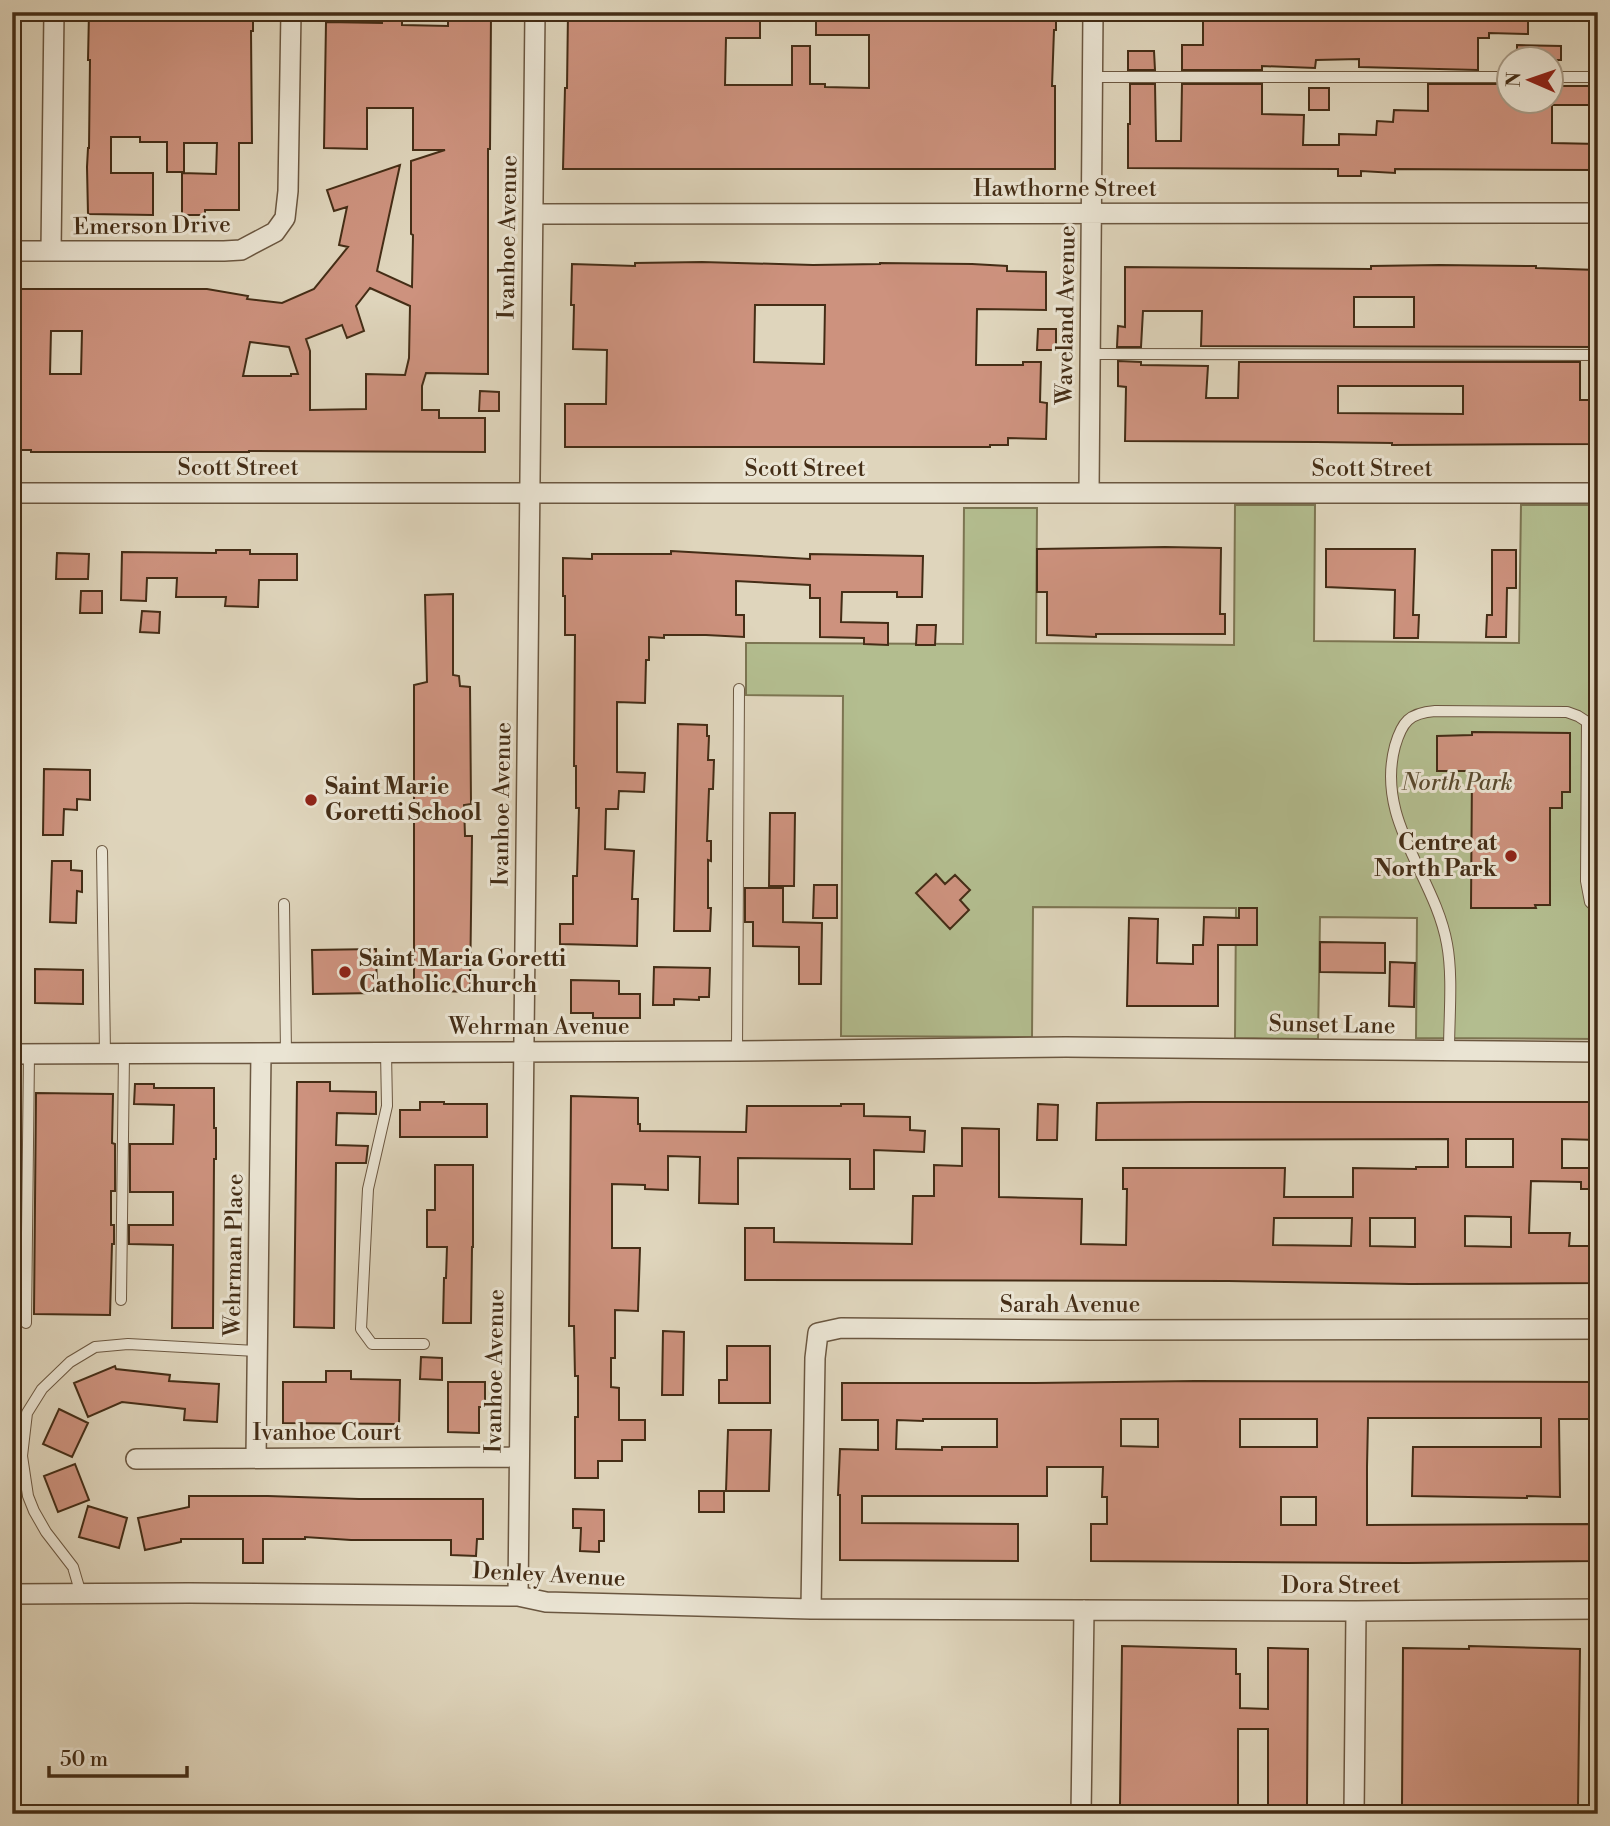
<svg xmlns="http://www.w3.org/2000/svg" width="1610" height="1826" viewBox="0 0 1610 1826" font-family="'Libre Bodoni',serif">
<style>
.green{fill:#b3bd8f;stroke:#7c7552;stroke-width:2}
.building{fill:#cd927e;stroke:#442d16;stroke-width:2;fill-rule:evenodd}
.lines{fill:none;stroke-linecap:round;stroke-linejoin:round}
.lane-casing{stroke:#6b5740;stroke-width:12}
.street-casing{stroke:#6b5740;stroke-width:22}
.lane{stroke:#eae4d3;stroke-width:10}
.street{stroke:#eae4d3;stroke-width:19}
.poi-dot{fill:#8f2418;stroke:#eae4d3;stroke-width:2.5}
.labels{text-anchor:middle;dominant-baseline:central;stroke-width:6;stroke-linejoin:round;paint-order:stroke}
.street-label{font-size:23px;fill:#442d16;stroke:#eae4d3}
.park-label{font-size:23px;font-style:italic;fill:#5a4a2e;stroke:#eae4d3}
.poi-label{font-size:23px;font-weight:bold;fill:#442d16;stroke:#eae4d3;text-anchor:start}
</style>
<rect width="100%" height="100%" fill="#dfd5bc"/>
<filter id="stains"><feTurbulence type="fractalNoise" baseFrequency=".00286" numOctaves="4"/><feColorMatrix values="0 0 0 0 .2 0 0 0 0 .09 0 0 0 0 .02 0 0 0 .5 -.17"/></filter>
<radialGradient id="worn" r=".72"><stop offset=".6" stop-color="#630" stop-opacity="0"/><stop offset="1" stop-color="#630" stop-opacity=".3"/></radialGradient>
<path class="green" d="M1235,505H1315L1314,641L1519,643L1521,505H1598V1039L1416,1038L1417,918L1320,917L1318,1039L1235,1038L1236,908L1033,907L1032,1037L841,1036L843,696L746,695V643L963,644L964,508H1037L1036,643L1234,645Z"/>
<path class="building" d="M89,12H253V31H251L252,143H239V210H205V215H182V173L216,174L217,143H184V172H167V142H140V137H111V173H153V215L88,214L87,167L88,148H89L90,60H88Z
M568,12H760V38H726L725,85H792V46H810V84H825V87L869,88V35H816V12H1056V30H1054L1052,86H1055V169H563L565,88H567Z
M1203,12H1528V34L1489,33V38H1478V70L1359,67V59L1316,60L1315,68L1262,66V70H1182V45H1203Z
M382,13L402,14V25L448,26V15H491L490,149H488V374L426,373L422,386V410H439V418H485V452L249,451V452H31V450H12V289H207L248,296L247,299L282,303L314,289L348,247L339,245L347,207L334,211L327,190L400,165L377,271L412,287L413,235L411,234V161L445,150H413V108H367V149L324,148L326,22L382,23ZM370,288L410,306L409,358L405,375L366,374V409L310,410V351L306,339L342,325L347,338L364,331L356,306ZM51,331H82L81,374H50ZM250,342L289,347L298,374H291V376H243Z
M1517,45L1561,46V60H1517Z
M1128,51H1154L1155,70H1128Z
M1130,84H1155L1156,141H1181L1182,84H1262V114L1304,115L1303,145H1339V134L1376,135L1377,121L1393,122L1394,110L1428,111V84H1508V102H1550V86H1598V105H1552V143L1598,144V170L1395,169V173L1361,171V176H1338V169L1128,168V124H1130Z
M1309,88H1329V110H1309Z
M702,262L813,265L880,264V263L972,264L1007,266V271L1046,272V310L977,309L976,365H1023V362H1041L1040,402L1047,403L1046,439L1008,438V445H990V447H565V404H606L607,350L573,349L574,305H571L572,264L635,266V263ZM755,305H825L824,364L754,362Z
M1439,265L1536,266V268L1598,270V347L1201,346L1202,311H1143L1141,347H1117L1118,326L1125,327V267L1371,269V266ZM1354,297H1414V327H1354Z
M1038,329H1056V350H1037Z
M1118,361L1141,362V365L1208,366L1206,398H1238L1239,362H1580V400H1598V444L1392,445V443L1317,442L1125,441L1126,387L1118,386ZM1338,386H1463V414L1338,413Z
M480,391L499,392V411H479Z
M1165,547L1221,548L1220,614H1225V634H1096V637L1047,635V592H1037V549Z
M1326,549H1415L1413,615H1419L1418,638H1394L1395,590L1326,587Z
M216,550H250V554H297V580H259L258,607L225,606L226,597H176L177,578H147L146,601L121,600L122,552L216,553Z
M1492,550H1516V588H1507L1506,637H1486L1487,615H1492Z
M671,551L810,559V554L923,556L922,597H897V592H842L841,622L888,623V645L864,644V638L820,637V598H810V585L736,581V615H744V637L706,635H664V638L649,637V660H646L645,703L617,702V772L645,773L644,792L619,791L618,809H606L605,849L634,851L632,899H638L637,946L560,944V924H573V876H577L579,808H576V766H574L575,635H565V596H563V558L592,559V554H671Z
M57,553L89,554L88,579H56Z
M81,591H102V613H80Z
M453,594V675L459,676L460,686L470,687L471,804L464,805L465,836H472L470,992L414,990V685L427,682L425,595Z
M142,611L160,612L159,633L140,632Z
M917,625H936L935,645H916Z
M678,724L707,725V736H709L708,760H714L713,789H709L707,841H711V861L708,860V908H711L710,931H674Z
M1472,732L1570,733V792H1562V808H1550V905H1535L1536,908H1471L1472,771H1437V736L1472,735Z
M44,769L90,770V800L77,799V810L64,809L63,835H43Z
M770,813H795L794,886H769Z
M52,861H71V870L82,871V892L77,891L76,923L50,922Z
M936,874L945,884L955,875L970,890L960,900L969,910L950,929L916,893Z
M814,885H837V918H813Z
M745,888H783V922L822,923L821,984H799V947L753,946V922H745Z
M1239,908H1257V945H1218V1006H1127L1129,918L1158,919L1157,963L1193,964V945H1203L1204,917L1239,918Z
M1320,942L1385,943V973L1320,972Z
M376,949L377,993L313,994L312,950Z
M1390,962L1415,963L1414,1007L1389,1006Z
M654,967L710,968L709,997H699V1000L674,999V1005H653Z
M35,969L83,970V1004L35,1003Z
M571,980L619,981V994H640V1018H593V1013H571Z
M297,1082H330V1091L376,1092V1114L337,1113L336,1145L368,1146L366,1163H336L334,1328L294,1327Z
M135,1084H154V1088H214V1128H216V1159H214L213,1328H172L173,1245L129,1244V1225H173V1192H130V1144H173L174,1105L134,1104Z
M36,1093L113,1094L112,1143L115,1144V1191H111V1225H114V1244H112L110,1315L34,1314Z
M571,1096L638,1098V1124H640V1131L746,1132L747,1106H841V1104H864V1116L910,1117V1130L925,1131L924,1152L874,1150V1189H850V1159L738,1158V1204L699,1203L700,1157L668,1156V1190L645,1189V1185L612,1184V1248H640L638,1311L615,1310V1358H611V1387L619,1388V1420H645V1440H622V1461H598V1478H575V1417H578V1376H575L574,1326H569Z
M420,1102H444V1104H487V1137H400V1110H420Z
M1193,1102H1598V1140L1562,1139V1168H1598V1189H1581V1182L1531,1181L1529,1233H1570L1569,1246H1597V1283L1410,1284L1228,1281L745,1280V1228H774V1242L912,1244L913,1196H934V1165L962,1166V1128L999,1129V1197L1082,1199L1081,1244L1126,1245L1127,1189H1123V1168H1285L1284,1197H1353V1168L1416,1169V1167H1448V1139L1096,1140L1097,1103ZM1466,1139H1513V1167H1466ZM1465,1216L1511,1217V1247L1465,1246ZM1274,1218H1352L1351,1246L1273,1245ZM1370,1218H1415V1247L1370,1246Z
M1038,1104L1058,1105L1057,1140H1037Z
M12,1121H21L20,1167H12Z
M435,1165H473V1247H472L471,1323H443L444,1278H446L447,1247H427V1210H435Z
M663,1331L684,1332L683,1395H662Z
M727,1346H770V1403H719V1380H727Z
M421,1357L442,1358V1380L420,1379Z
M115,1366L116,1369L170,1375L169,1381L219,1384L217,1422L184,1420L185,1409L122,1402L88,1417L74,1383Z
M326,1371H351V1379L400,1380L399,1424L283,1423V1382H326Z
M1195,1381L1597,1382V1419H1559L1560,1497L1527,1496V1498L1412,1496L1413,1447H1541V1418H1368L1367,1467V1525L1594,1524V1561L1407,1563L1091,1561V1524H1107V1497H1102L1103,1467H1047V1496H862V1523L1018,1524V1561L840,1560V1495H838L840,1449L878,1450V1420H842V1383H1035ZM923,1419H997V1447H942V1450L896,1449L897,1420L923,1421ZM1121,1419H1158V1447L1121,1446ZM1240,1419H1317V1447H1240ZM1281,1497H1316V1525H1281Z
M448,1382H485V1407H479V1433L448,1432Z
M59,1409L88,1423L72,1457L43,1444Z
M728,1430H771L769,1491H726Z
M75,1464L89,1500L58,1512L44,1476Z
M699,1491H724V1512H699Z
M189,1496H268L359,1499H483V1539H477L476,1556L451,1555V1540H351L305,1537V1539H263V1563H243V1539H181V1542L145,1550L138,1518L189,1507Z
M88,1506L127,1518L119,1548L79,1537Z
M573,1509L604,1510V1541H599V1552L580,1551L581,1528H573Z
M1122,1646L1236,1649V1674H1240V1708L1268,1709V1648L1308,1649L1307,1806L1268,1805V1729H1238V1814H1186V1806L1120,1805Z
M1469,1646L1580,1649L1578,1806L1516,1805V1814H1463V1806L1402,1805L1403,1648L1469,1649Z"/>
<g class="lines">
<defs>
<path id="lane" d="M1093,77H1508
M1550,77H1598
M1090,354L1598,355
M1587,722L1586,881L1590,902L1598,910
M102,851L105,1054
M284,904L286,1053
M737,1051L739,689
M1449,1051C1449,1017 1453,976 1447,944C1435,876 1375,821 1395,746C1402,722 1409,713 1435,711L1567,712L1578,716L1598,729
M386,1052L387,1106L368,1189L361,1329L372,1344H424
M121,1300L124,1054
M26,1323L29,1054
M81,1594L73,1567L46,1532L34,1511L28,1496L22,1456L27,1413L42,1389L70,1362L95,1347L128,1344L258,1351"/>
<path id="street" d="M533,214L1598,213
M12,251H224L241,250L275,232L285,218L288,191L291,12
M51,251L54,12
M12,493H1598
M1089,493L1093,12
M12,1054L737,1051L1066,1047L1598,1052
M256,1458L261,1053
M136,1459L519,1457
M12,1594L189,1593L518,1596L546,1602L811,1609L1356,1611L1598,1609
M518,1596L535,12
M811,1609L815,1358L818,1333L841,1328L1090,1330L1598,1329
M1081,1814L1084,1610
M1354,1814L1356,1611"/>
</defs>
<use href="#lane" class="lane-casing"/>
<use href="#street" class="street-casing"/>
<use href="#lane" class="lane"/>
<use href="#street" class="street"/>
</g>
<g class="poi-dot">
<circle cx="311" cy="800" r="7"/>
<circle cx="1511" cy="856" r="7"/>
<circle cx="345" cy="972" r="7"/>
</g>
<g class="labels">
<g class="street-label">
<text x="1065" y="189">Hawthorne Street</text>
<text transform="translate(152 226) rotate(-1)">Emerson Drive</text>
<text transform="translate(508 237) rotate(-89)">Ivanhoe Avenue</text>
<text transform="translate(1066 315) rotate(-89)">Waveland Avenue</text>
<text x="238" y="468">Scott Street</text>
<text x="805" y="469">Scott Street</text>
<text x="1372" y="469">Scott Street</text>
<text transform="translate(502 804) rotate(-89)">Ivanhoe Avenue</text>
<text transform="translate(1332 1025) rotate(1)">Sunset Lane</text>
<text x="539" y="1027">Wehrman Avenue</text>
<text transform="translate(234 1255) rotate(-89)">Wehrman Place</text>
<text x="1070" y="1305">Sarah Avenue</text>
<text transform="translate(495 1371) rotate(-89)">Ivanhoe Avenue</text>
<text x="327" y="1433">Ivanhoe Court</text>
<text transform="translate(549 1575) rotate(3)">Denley Avenue</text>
<text x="1341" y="1586">Dora Street</text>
</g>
<g class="park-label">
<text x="1457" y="783">North Park</text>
</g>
<g class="poi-label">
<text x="325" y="787">Saint Marie<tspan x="325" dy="26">Goretti School</tspan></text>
<text x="1497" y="843" text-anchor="end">Centre at<tspan x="1497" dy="26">North Park</tspan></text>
<text x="359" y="959">Saint Maria Goretti<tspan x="359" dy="26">Catholic Church</tspan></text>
</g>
</g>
<rect width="1610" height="1826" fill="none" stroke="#dfd5bc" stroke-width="42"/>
<rect x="14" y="14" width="1582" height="1798" fill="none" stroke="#442d16" stroke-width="3.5"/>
<rect x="21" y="21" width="1568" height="1784" fill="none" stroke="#442d16" stroke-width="2"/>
<g transform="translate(1530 80) rotate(272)"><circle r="33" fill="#eae4d3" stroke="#a89b87" stroke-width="2"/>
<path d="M0-5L12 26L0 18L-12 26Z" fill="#8f2418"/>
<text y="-10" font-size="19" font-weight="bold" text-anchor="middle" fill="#442d16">N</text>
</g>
<path d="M49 1766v10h138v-10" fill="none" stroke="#442d16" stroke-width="3.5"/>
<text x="60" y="1766" font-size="21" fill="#442d16" stroke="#eae4d3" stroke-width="5" paint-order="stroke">50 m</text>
<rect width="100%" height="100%" filter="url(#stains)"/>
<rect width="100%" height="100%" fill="url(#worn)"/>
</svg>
